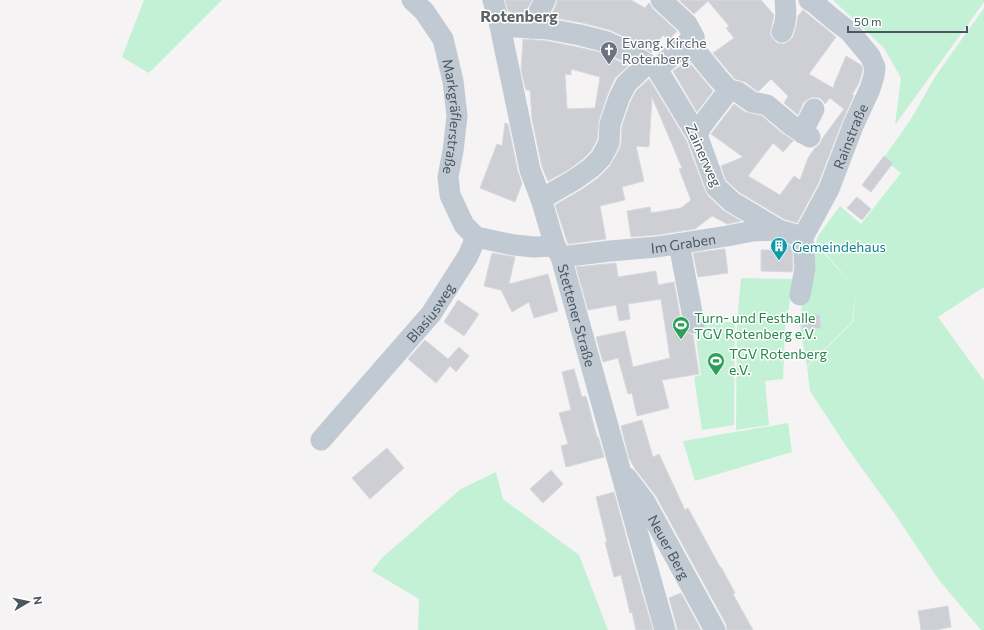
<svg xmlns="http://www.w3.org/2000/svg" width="984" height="630" viewBox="0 0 984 630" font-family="Commissioner,sans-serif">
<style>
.green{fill:#c3f1d5}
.building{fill:#cdcfd5;stroke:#d7d9de;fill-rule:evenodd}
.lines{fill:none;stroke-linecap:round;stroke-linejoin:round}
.minor{stroke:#c1cad2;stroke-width:21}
.labels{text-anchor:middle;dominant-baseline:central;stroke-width:3;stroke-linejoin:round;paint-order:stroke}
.worship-label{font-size:14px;fill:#5b616d;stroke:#fff;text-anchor:start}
.street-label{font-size:14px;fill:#4a5661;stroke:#fff}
.culture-label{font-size:14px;fill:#0d838f;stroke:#fff;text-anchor:start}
.leisure-label{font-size:14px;fill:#27864d;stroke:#fff;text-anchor:start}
.quarter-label{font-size:16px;font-weight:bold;fill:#5f6368;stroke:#fff}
</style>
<rect width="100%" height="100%" fill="#f5f3f3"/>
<path class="green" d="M144,0H222L149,73L122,57Z
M833,0H984V2L895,125L901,78L884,48Z
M984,8V287L938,317L984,381V630H981L939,580L895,514L848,449L810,391L807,367L853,322L856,289L852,322L807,366L799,322L808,270L815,244L856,288L816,243L818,236L840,206L861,224L901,173L883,159L911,119L935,77Z
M741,278L794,279L785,328L783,379L765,381L769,425L736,430L737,322Z
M735,322L734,425L702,430L694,377L701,375L694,323Z
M788,423L792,452L695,481L683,441Z
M496,472L503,499L579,555L608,630H418L419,599L372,571L382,558L461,489Z"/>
<path class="building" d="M505,0H532L524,15H516L508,11Z
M557,0H631L645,8L649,3L653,9L677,31L669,40L663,35L651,53L635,42L610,30L583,23L550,17L556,5Z
M679,0H761L774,15L770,34L773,39L777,43L784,44L789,41L793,37L796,27L798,16L803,10L836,37L809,74L833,88L835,82L846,56L861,65L863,69L859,83L852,95H854L842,122L818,184L797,223L784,219L739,192L726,180L721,166L743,157L711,134L734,104L745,112L762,116L783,134L793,140V141L783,152L773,143L748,176L780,195L794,176L800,180L808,158L815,148L820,144L822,139L844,109L830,98L825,104L824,102L820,98L813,97L808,99L803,103L798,115L784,103L788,96L771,79L759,91H757L745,82L735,79L713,53L734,38L726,28L729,26L708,1L694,14Z
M523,39L547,41L577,47L603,53L628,66L615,78L608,93L599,120L597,140L591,151L583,159L568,170L548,181L542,167L532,119L530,90H526L521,70ZM571,69L600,77L595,108L567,109L565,74L571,75Z
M688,61L713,91L697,112L673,71Z
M649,79L686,140L705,191L708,196L724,211L741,221L727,224L712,216L695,229L656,235L631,237L627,211L650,207L651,213L681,208L691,200L679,169L682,168L652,97L649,147L636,146L644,181L622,187L625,200L600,206L606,239L568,244L555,205L581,190L598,178L610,166L620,148L621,144L622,126L630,103L636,91Z
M505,123L508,124L518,172L522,183L515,202L480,188L497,144L502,146Z
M884,156L893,163L871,192L862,185Z
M857,197L871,209L862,220L847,208Z
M778,242L792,246L793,267L792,272L761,271V250H778Z
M723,249H725L728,273L698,277L693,253Z
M492,253L515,257L509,284L548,274L558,311L534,318L529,302L512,312L501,290L484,286Z
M616,263L618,277L656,271L658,285L674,282L682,326L685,331L690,334L693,335L699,374L662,380L669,408L637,416L632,393L628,394L618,358L603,362L596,337L625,331L633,367L670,358L661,299L628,304L630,319L619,321L616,305L588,310L576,267Z
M458,300L479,314L464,336L444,322Z
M819,315L821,328L803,330L801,318Z
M425,340L448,359L459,347L469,356L456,372L450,366L436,383L408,359Z
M574,369L582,397L586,396L597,437L598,436L604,457L566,467L561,446L568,444L559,413L571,410L562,372Z
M642,420L653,457L659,454L685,510L688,508L720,567H721L735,593L733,594L753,630H727L726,624L656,496L635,469L629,458L621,426Z
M387,448L404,468L370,499L352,478Z
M551,470L563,484L543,503L530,489Z
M614,492L633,562L653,630H636L632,612L630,613L621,575L614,577L605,542H607L596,497Z
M681,593L701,630H677V627L669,598Z
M948,606L951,627L935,630H921L918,611Z"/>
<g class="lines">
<g class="minor">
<path id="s1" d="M412,0L424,11L443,39L453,81L457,116L453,151L448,177L450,195L464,225L476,237"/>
<path id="s2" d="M493,0L500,26L530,170L541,199L555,246L561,257L645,559L665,630"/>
<path d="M661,0L687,24L694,37L695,50L717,77L729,90L738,92L752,102L767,105L791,125L810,137"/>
<path d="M500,26L548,29L580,35L607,42L630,53L647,64L626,84L619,98L610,124L609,143L601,158L591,168L574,180L541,199"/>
<path d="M531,28L545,0"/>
<path d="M782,32C787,20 786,12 785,0"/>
<path d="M647,64L657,69L697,135L716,187L732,202L779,230"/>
<path d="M657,69L694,37"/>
<path d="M802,133L814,109"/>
<path d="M697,135L702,125L729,90"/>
<path d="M476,237L514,245L534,247L555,246"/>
<path d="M679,244L694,323"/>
<path id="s3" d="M561,257L610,251L657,247L727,236L753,231L779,230L803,237"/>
<path id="s4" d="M800,295L805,268L803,237L829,189L853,126L870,89L874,76L875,67L870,56L850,32L833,19L813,2L809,0"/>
<path id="s5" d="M321,440L431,314L468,256L476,237"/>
<path id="s6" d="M627,478L645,502L715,630"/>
</g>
</g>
<defs>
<symbol id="church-pin" viewBox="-11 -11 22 30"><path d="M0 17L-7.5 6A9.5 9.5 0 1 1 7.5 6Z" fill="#6b7280" stroke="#fff"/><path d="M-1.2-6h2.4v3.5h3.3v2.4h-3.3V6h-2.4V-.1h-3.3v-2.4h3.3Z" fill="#fff"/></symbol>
<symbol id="building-pin" viewBox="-11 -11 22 30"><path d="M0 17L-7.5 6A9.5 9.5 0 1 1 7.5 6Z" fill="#0f9aa8" stroke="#fff"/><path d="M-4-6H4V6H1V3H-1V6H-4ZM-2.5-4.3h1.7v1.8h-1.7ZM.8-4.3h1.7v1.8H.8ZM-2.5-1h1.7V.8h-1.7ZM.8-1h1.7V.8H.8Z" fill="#fff"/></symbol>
<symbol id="stadium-pin" viewBox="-11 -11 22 30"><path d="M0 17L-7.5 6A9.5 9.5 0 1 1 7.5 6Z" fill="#2e9e5b" stroke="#fff"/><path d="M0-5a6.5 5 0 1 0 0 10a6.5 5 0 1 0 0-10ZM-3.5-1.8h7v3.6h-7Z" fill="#fff"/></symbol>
</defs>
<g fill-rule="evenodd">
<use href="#church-pin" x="599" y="40" width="20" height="27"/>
<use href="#building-pin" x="769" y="236" width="20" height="27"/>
<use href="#stadium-pin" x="671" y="315" width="20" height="27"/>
<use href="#stadium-pin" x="706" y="351" width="20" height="27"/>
</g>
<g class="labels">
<g class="worship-label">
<text x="622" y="42">Evang. Kirche<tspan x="622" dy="16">Rotenberg</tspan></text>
</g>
<g class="street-label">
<text stroke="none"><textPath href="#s1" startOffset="129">Markgräflerstraße</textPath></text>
<text stroke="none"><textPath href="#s4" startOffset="170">Rainstraße</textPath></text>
<text transform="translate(704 155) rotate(66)">Zainerweg</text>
<text stroke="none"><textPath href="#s3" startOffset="123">Im Graben</textPath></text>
<text stroke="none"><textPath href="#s5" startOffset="168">Blasiusweg</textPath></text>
<text stroke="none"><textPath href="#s2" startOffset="327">Stettener Straße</textPath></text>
<text stroke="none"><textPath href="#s6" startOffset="81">Neuer Berg</textPath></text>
</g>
<g class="culture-label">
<text x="792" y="246">Gemeindehaus</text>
</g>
<g class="leisure-label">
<text x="694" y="317">Turn- und Festhalle<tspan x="694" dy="16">TGV Rotenberg e.V.</tspan></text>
<text x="729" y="353">TGV Rotenberg<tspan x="729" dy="16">e.V.</tspan></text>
</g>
<g class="quarter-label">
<text x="519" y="15">Rotenberg</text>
</g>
</g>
<g transform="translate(28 602) rotate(81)" stroke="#ffffff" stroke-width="3" paint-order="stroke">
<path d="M0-3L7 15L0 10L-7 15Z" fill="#4a5661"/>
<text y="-6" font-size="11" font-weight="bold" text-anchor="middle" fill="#4a5661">N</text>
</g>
<path d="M848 26v6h119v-6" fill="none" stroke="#4a5661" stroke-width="2"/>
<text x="854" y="26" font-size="12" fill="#4a5661" stroke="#ffffff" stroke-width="3" paint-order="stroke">50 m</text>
</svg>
